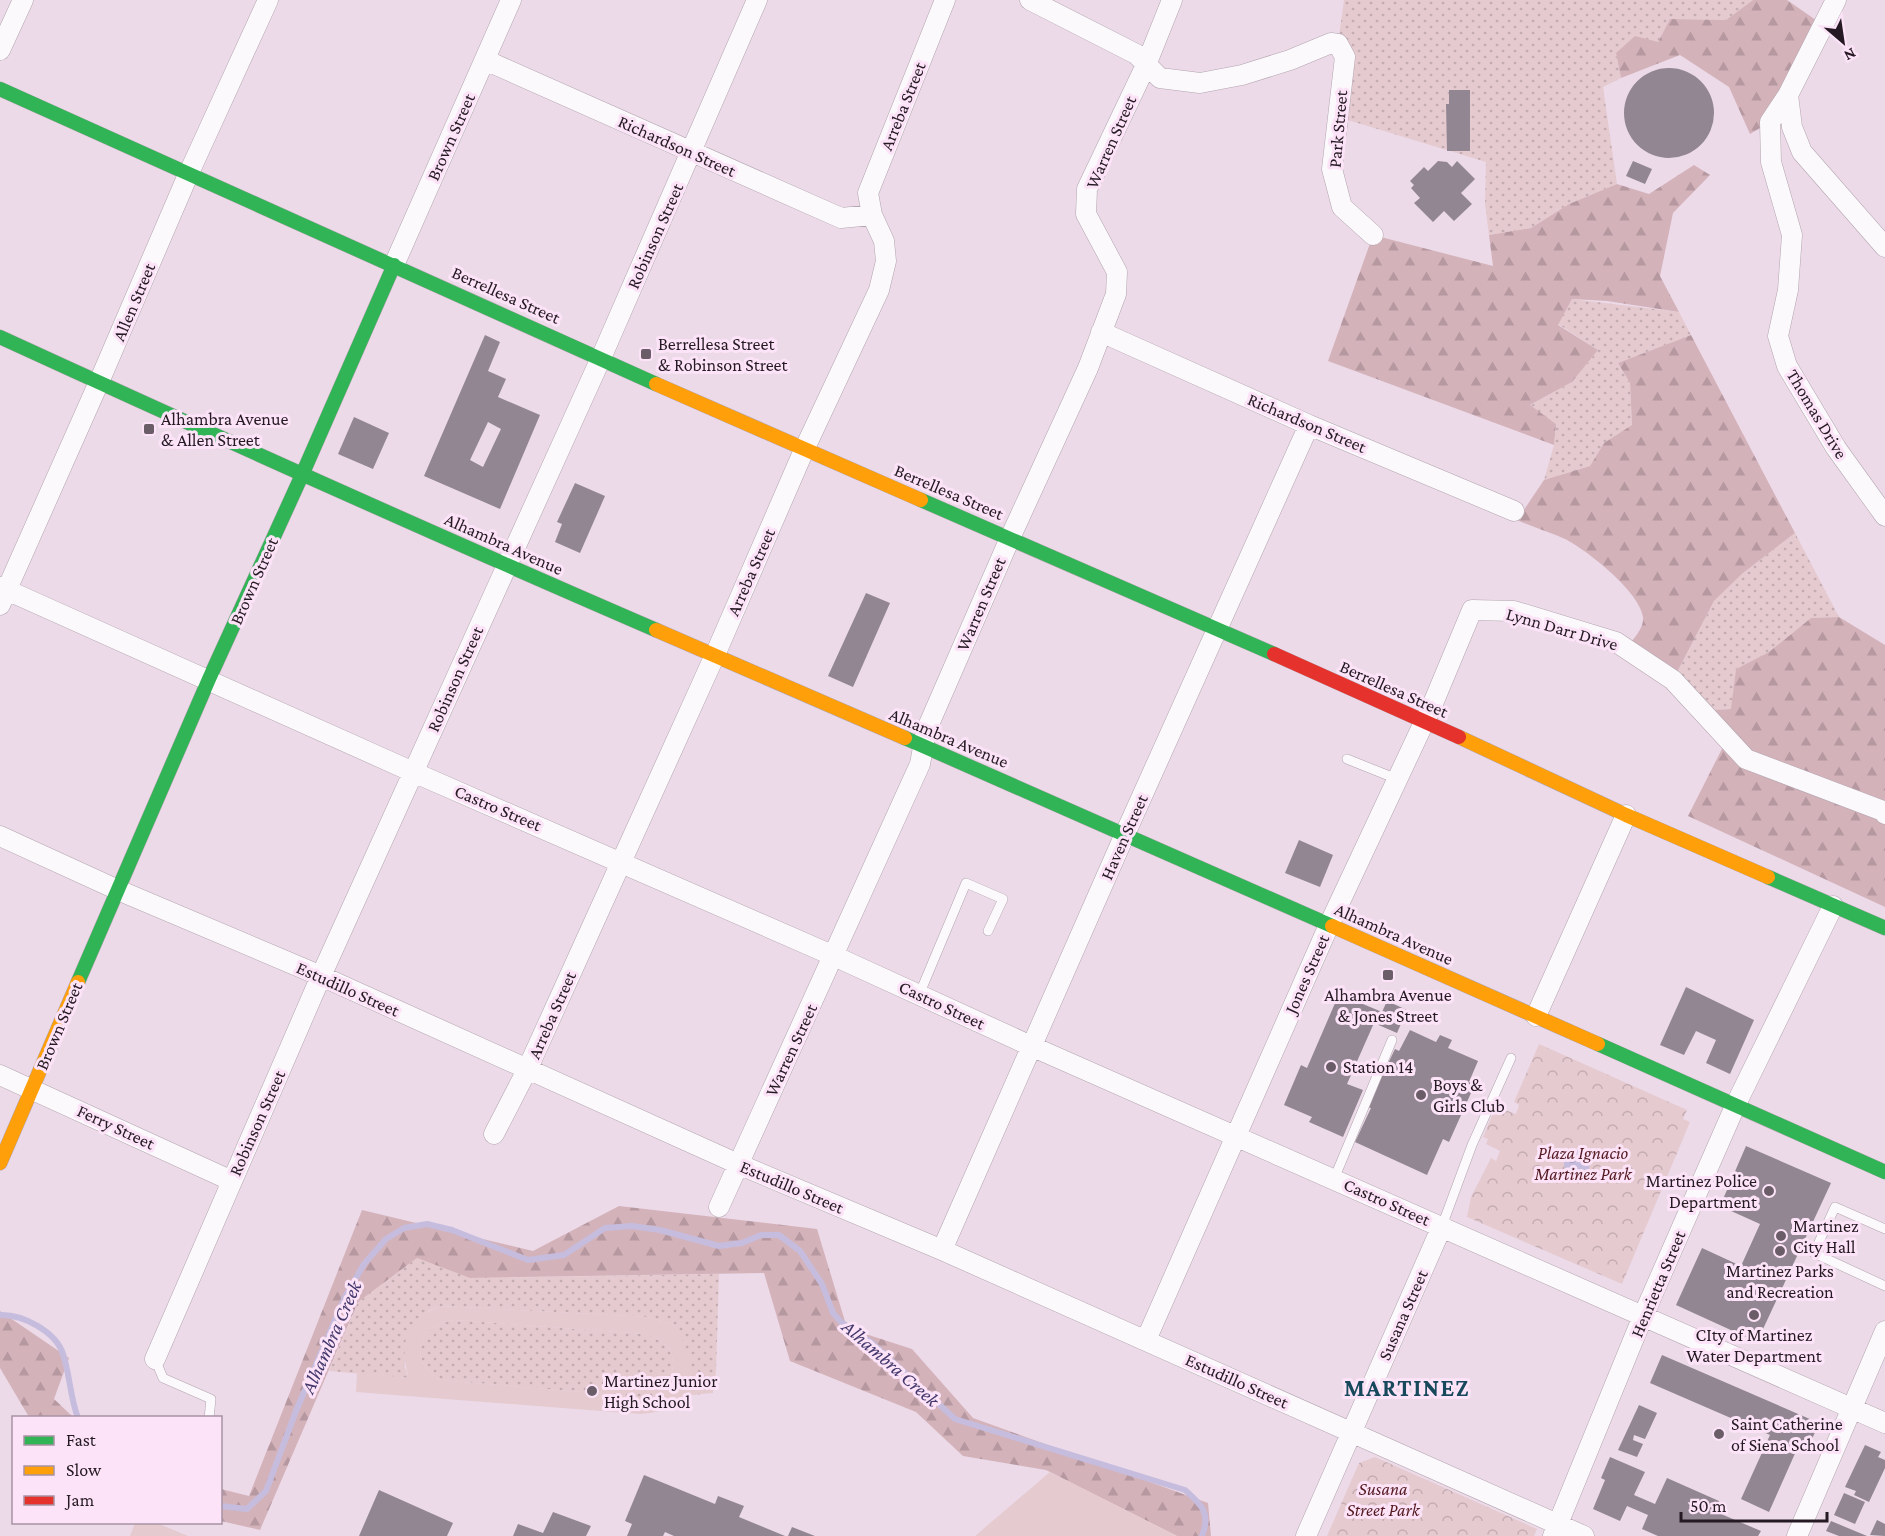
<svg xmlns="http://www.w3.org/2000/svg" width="1885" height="1536" viewBox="0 0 1885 1536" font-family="'Crimson Pro',serif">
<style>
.grass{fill:url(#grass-dots)}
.forest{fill:url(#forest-firs)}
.park{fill:url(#park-crowns)}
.garden{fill:#e5cad0;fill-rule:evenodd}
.water{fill:url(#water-ripples)}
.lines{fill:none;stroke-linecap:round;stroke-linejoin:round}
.stream{stroke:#c6bdde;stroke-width:6}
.building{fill:#928692;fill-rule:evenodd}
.lane-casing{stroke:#b2a5af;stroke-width:10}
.street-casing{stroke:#b2a5af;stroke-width:21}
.fast-casing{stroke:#b2a5af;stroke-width:15}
.slow-casing{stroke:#b2a5af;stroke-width:15}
.jam-casing{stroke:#b2a5af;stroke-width:15}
.lane{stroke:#fcf9fc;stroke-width:9}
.street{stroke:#fcf9fc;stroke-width:20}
.fast{stroke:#30b455;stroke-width:14}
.slow{stroke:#ff9f0a;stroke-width:14}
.jam{stroke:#e5322d;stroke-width:14}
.poi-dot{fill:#6b5d68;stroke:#fce3f7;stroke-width:2}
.labels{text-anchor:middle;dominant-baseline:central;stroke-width:6;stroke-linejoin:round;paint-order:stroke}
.street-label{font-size:18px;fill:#251a23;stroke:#fce3f7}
.poi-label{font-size:18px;fill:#251a23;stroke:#fce3f7;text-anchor:start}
.park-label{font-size:18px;font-style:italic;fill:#541921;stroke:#fce3f7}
.water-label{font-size:20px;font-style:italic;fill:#44396d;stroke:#fce3f7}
.district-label{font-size:24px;font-weight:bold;letter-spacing:1.5px;fill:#18485b;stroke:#fce3f7}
</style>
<defs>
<pattern id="grass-dots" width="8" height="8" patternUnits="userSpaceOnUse" patternTransform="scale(1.5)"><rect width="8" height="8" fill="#e5cad0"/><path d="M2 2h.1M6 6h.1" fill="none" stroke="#c4adb2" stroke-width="1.8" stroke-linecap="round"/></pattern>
<pattern id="forest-firs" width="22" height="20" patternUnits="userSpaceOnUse" patternTransform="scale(1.5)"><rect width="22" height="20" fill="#d4b2ba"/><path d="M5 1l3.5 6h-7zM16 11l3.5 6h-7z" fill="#b698a0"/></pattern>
<pattern id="park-crowns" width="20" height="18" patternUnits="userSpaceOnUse" patternTransform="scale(1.5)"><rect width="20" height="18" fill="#e5cad0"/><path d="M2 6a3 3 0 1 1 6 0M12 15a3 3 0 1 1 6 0" fill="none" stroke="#c4adb2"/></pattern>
<pattern id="water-ripples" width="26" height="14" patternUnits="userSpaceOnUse" patternTransform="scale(1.5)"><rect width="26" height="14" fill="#c6bdde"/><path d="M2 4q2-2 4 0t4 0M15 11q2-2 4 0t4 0" fill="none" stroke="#aaa2be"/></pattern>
</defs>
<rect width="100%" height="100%" fill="#ecdae8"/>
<path class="grass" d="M1344,0H1753L1726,20L1670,19L1658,42L1616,53L1621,78L1603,87L1617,184L1569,204L1531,228L1489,235L1485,204L1486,162L1338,117V44Z
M1572,299L1679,312L1691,335L1618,363L1630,383L1632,426L1604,443L1590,466L1544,480L1554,445L1556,424L1529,406L1572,382L1598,350L1558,324Z
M1795,533L1839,617L1811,618L1769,652L1736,669L1732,709L1702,711L1673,680L1714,601L1743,573Z
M417,1258L471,1278L719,1274L716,1372L713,1393L692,1395L669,1408L656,1412L675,1400L689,1356L674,1325L648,1317L440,1306L430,1310L419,1319L404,1365L409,1378L329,1371L358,1302Z
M455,1320L646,1334C654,1337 661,1340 667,1346C679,1361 672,1387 655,1395C651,1397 645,1396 640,1397L441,1380C407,1362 416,1323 455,1320Z"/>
<path class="forest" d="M1753,0H1787L1823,25L1770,122L1750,134L1729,87L1680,55L1621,78L1616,53L1635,36L1658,42L1670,19L1726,20Z
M1694,165L1710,175L1673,213L1660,276L1679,312L1607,301L1572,299L1558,325L1598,350L1572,382L1530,405L1556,424L1554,445L1328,361L1373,235L1493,266L1489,235L1531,228L1569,204L1617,184L1649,194Z
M1691,335L1795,533L1743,573L1714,601L1673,680L1631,642C1637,635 1644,626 1643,617C1640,592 1587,550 1565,539C1550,532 1533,527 1517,520L1544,480L1590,466L1604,443L1632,425L1630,383L1618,363Z
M1839,617L1885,645V907L1688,816L1727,739L1702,711L1731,709L1736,669L1769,652L1811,618Z
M619,1206L817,1229L847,1328L912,1349L973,1418L1208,1503L1211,1536H1177L1046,1470L963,1456L916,1412L790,1361L764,1273L470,1278L417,1258L358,1302L260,1530L221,1521V1489L249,1496L362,1210L533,1251Z
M0,1311L69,1358L54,1399L73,1417H29L0,1368Z"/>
<path class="park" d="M1539,1044L1687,1110L1683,1119L1690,1122L1622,1284L1467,1217L1471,1197L1491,1158L1496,1161L1500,1151L1486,1144L1488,1139L1483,1137L1494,1111L1500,1114L1502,1109L1516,1114L1519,1105L1514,1102Z
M1375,1457L1537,1529L1534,1536H1327L1359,1463Z"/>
<path class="garden" d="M440,1306L648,1317L674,1325C679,1335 686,1345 689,1356C693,1379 678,1400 658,1411C653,1413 646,1413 640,1414L356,1392L357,1373L409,1378C398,1345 406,1320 440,1306ZM455,1320L646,1334C654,1337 661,1340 667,1346C679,1361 672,1387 655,1395C651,1397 645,1396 640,1397L441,1380C407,1362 416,1323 455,1320Z
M1050,1472L1177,1536H975Z
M135,1523H157L188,1536H130Z"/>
<path class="water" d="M1574,1150H1583L1590,1160L1589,1169L1583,1174L1571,1176L1564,1166V1156Z"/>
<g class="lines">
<path class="stream" d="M0,1315C23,1314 56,1332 63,1354C70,1375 70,1397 78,1418
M220,1506L247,1509L266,1491L296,1411L345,1297L364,1264L386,1239L404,1228L427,1224L452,1230L528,1260L564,1255L605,1228L632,1226L660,1230L719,1246L742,1243L761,1235H779L800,1251L822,1284L833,1313L841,1322L871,1342L955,1419L1185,1490C1202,1505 1211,1513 1202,1536"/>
</g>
<path class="building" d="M1624 113a45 45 0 1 1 90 0a45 45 0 1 1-90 0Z
M1449,90H1470V151H1447L1446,104H1449Z
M1438,161L1447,162L1452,167L1457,161L1475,179L1461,193L1472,204L1454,221L1444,211L1433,222L1414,203L1420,198L1411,188L1414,185L1410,181L1424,167L1428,171Z
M1633,161L1652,169L1645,184L1626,176Z
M485,335L500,342L488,371L506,379L498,397L540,415L500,509L424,476ZM488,422L501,429L483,467L470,460Z
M354,417L389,433L373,469L338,454Z
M575,483L605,496L580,553L555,542L562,524L557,522Z
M866,593L890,603L853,687L828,676Z
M1299,840L1333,855L1320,887L1285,873Z
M1686,987L1754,1020L1730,1074L1706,1063L1716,1040L1696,1031L1684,1055L1660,1045Z
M1339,994L1382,1012L1387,1001L1407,1010L1397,1033L1374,1023L1347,1084L1363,1090L1343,1137L1309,1122L1312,1117L1284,1105L1301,1065L1307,1068Z
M1410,1030L1436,1042L1440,1035L1452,1040L1448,1048L1478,1061L1469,1082L1475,1084L1449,1142L1443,1139L1427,1175L1355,1142L1371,1108L1367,1107L1395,1049L1399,1051Z
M1746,1146L1831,1183L1757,1342L1676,1305L1702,1248L1741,1266L1760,1224L1720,1206Z
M1662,1355L1819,1423L1806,1453L1797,1449L1769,1512L1741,1499L1770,1435L1650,1383Z
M1639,1405L1657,1413L1645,1439L1634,1435L1633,1440L1643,1444L1637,1457L1618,1450Z
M1865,1445L1881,1452L1878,1457L1885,1460V1468L1869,1502L1854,1495L1856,1491L1845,1487Z
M1610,1457L1645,1472L1634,1495L1655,1504L1667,1478L1719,1501L1714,1511L1761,1531L1758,1536H1658L1642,1529L1648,1515L1627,1506L1620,1521L1593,1509L1605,1480L1601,1478Z
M644,1475L715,1504L718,1496L744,1506L739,1517L785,1536H674L665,1532L663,1536H627L632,1524L625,1521Z
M379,1490L453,1523L447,1536H359Z
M1844,1493L1865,1502L1855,1524L1834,1515Z
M553,1512L591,1526L586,1536H513L518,1524L543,1533Z
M1877,1520L1885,1524V1536L1870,1535Z
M1831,1521L1867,1536H1839L1826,1531Z
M792,1527L815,1536H788Z"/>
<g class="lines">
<defs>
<path id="lane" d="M1347,759L1397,779
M919,995L966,883L1003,899L988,931
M1334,1179L1392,1040
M1442,1226L1472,1145L1511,1058
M1885,1229L1835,1207L1814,1253L1885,1286
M155,1359L163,1378L211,1399L209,1418"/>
<path id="street" d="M1030,0L1136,54L1160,78L1200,83L1242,75L1290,60L1331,43L1338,44L1345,57L1332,169L1342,207L1373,235
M1836,0L1788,95L1792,127L1802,152L1885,247
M0,50L23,0
M485,60L841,218L872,215
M1788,95L1770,122L1771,162L1792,235L1788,290L1778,336L1787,366L1836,448L1885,516
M394,265L511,0
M1101,332L1309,425L1514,511
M0,587L413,772L834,956L1031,1046L1885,1423
M0,605L99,382L188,175L268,0
M0,836L118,890L321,976L738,1164L942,1250L1584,1536
M1536,1016L1626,815
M0,1075L232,1181
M494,1134L527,1070L715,655L804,450L879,290L886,261L884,241L872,215L868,193L945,0
M719,1207L920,764L926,731L1010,538L1088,368L1116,294L1117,272L1086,214L1087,189L1146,65L1172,0
M942,1250L1125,834L1309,425
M1146,1340L1329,925L1434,701L1472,610L1514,611L1616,642L1673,680L1746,759L1883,811L1885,814
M155,1359L321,976L601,358L757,0
M1306,1536L1442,1226
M1553,1536L1643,1316L1736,1104L1833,906
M1797,1536L1885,1331"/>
<path id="fast" d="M0,89L656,384
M0,337C218,437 436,535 656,630
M921,500L1274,654
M905,738L1332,926
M1768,877L1885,928
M78,982L209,679L302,475L394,265
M1598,1044L1885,1172"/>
<path id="slow" d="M656,384L921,500
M656,630L905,738
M1459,737L1626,815L1768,877
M1332,926L1598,1044
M0,1163L78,982"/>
<path id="jam" d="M1274,654L1459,737"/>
</defs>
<use href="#lane" class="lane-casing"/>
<use href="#street" class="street-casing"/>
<use href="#fast" class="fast-casing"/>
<use href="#slow" class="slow-casing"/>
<use href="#jam" class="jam-casing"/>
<use href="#lane" class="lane"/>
<use href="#street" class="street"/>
<use href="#fast" class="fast"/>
<use href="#slow" class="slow"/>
<use href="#jam" class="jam"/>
</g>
<g class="poi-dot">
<rect x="640" y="348" width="12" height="12" rx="3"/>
<rect x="143" y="423" width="12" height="12" rx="3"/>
<rect x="1382" y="969" width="12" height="12" rx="3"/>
<circle cx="1331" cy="1067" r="6"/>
<circle cx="1421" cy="1095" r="6"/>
<circle cx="1769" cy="1191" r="6"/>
<circle cx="1781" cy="1236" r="6"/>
<circle cx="1780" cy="1251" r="6"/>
<circle cx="1754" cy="1315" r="6"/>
<circle cx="592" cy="1391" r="6"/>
<circle cx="1719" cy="1434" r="6"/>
</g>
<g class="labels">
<g class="street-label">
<text transform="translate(903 106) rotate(-68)">Arreba Street</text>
<text transform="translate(1338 129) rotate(-85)">Park Street</text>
<text transform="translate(451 137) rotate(-66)">Brown Street</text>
<text transform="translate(1111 142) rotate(-66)">Warren Street</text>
<text transform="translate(677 146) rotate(24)">Richardson Street</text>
<text transform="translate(655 236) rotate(-66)">Robinson Street</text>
<text transform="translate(506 295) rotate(24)">Berrellesa Street</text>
<text transform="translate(134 302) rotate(-67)">Allen Street</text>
<text transform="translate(1817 414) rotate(59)">Thomas Drive</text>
<text transform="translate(1307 423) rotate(23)">Richardson Street</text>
<text transform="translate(949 492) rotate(23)">Berrellesa Street</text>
<text transform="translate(504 544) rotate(24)">Alhambra Avenue</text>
<text transform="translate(751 572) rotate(-66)">Arreba Street</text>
<text transform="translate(254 581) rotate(-66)">Brown Street</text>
<text transform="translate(981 604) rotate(-67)">Warren Street</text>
<text transform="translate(1562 629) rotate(16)">Lynn Darr Drive</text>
<text transform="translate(455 679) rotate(-66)">Robinson Street</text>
<text transform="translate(1394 689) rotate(24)">Berrellesa Street</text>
<text transform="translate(949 738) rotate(23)">Alhambra Avenue</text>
<text transform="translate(498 808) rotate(23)">Castro Street</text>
<text transform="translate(1124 837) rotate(-66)">Haven Street</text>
<text transform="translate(1394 934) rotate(24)">Alhambra Avenue</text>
<text transform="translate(1307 974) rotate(-66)">Jones Street</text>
<text transform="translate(348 989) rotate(24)">Estudillo Street</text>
<text transform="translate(942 1005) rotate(25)">Castro Street</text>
<text transform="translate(552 1015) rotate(-66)">Arreba Street</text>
<text transform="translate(59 1026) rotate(-67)">Brown Street</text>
<text transform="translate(791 1050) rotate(-65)">Warren Street</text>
<text transform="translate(257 1123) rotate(-66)">Robinson Street</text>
<text transform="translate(116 1127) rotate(25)">Ferry Street</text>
<text transform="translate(792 1187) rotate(23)">Estudillo Street</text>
<text transform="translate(1387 1202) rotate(24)">Castro Street</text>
<text transform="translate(1658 1284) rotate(-67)">Henrietta Street</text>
<text transform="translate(1403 1315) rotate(-66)">Susana Street</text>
<text transform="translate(1237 1381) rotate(24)">Estudillo Street</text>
</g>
<g class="poi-label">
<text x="658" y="344">Berrellesa Street<tspan x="658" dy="21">&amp; Robinson Street</tspan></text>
<text x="161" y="419">Alhambra Avenue<tspan x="161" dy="21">&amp; Allen Street</tspan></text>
<text x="1388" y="995" text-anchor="middle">Alhambra Avenue<tspan x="1388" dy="21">&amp; Jones Street</tspan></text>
<text x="1343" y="1067">Station 14</text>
<text x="1433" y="1085">Boys &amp;<tspan x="1433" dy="21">Girls Club</tspan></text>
<text x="1757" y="1181" text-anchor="end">Martinez Police<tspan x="1757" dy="21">Department</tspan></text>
<text x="1793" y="1226">Martinez<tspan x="1793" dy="21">City Hall</tspan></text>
<text x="1780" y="1271" text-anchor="middle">Martinez Parks<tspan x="1780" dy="21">and Recreation</tspan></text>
<text x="1754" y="1335" text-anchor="middle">CIty of Martinez<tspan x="1754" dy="21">Water Department</tspan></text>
<text x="604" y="1381">Martinez Junior<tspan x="604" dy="21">High School</tspan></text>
<text x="1731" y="1424">Saint Catherine<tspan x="1731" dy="21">of Siena School</tspan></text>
</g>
<g class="park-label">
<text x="1583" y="1153">Plaza Ignacio<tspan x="1583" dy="21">Martinez Park</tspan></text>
<text x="1383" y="1489">Susana<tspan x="1383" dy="21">Street Park</tspan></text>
</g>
<g class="water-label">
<text transform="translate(331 1337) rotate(-66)">Alhambra Creek</text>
<text transform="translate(891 1363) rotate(41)">Alhambra Creek</text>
</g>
<g class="district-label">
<text x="1407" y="1387">MARTINEZ</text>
</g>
</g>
<rect x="12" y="1416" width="210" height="108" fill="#fce3f7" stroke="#a693a2" stroke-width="1.5"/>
<rect x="24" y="1436" width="30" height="9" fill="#30b455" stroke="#a693a2" stroke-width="1.5"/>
<text x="66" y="1446" font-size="18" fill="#251a23">Fast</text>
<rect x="24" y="1466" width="30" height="9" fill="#ff9f0a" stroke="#a693a2" stroke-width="1.5"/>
<text x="66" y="1476" font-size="18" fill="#251a23">Slow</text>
<rect x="24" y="1496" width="30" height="9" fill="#e5322d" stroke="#a693a2" stroke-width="1.5"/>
<text x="66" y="1506" font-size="18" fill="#251a23">Jam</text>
<g transform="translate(1843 42) rotate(151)" stroke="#fce3f7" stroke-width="4.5" paint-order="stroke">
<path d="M0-4.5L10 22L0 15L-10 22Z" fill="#251a23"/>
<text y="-9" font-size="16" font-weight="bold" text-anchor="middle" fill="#251a23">N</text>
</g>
<path d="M1681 1512v9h146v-9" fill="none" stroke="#251a23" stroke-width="3"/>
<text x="1690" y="1512" font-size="18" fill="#251a23" stroke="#fce3f7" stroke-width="4.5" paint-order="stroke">50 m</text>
</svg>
